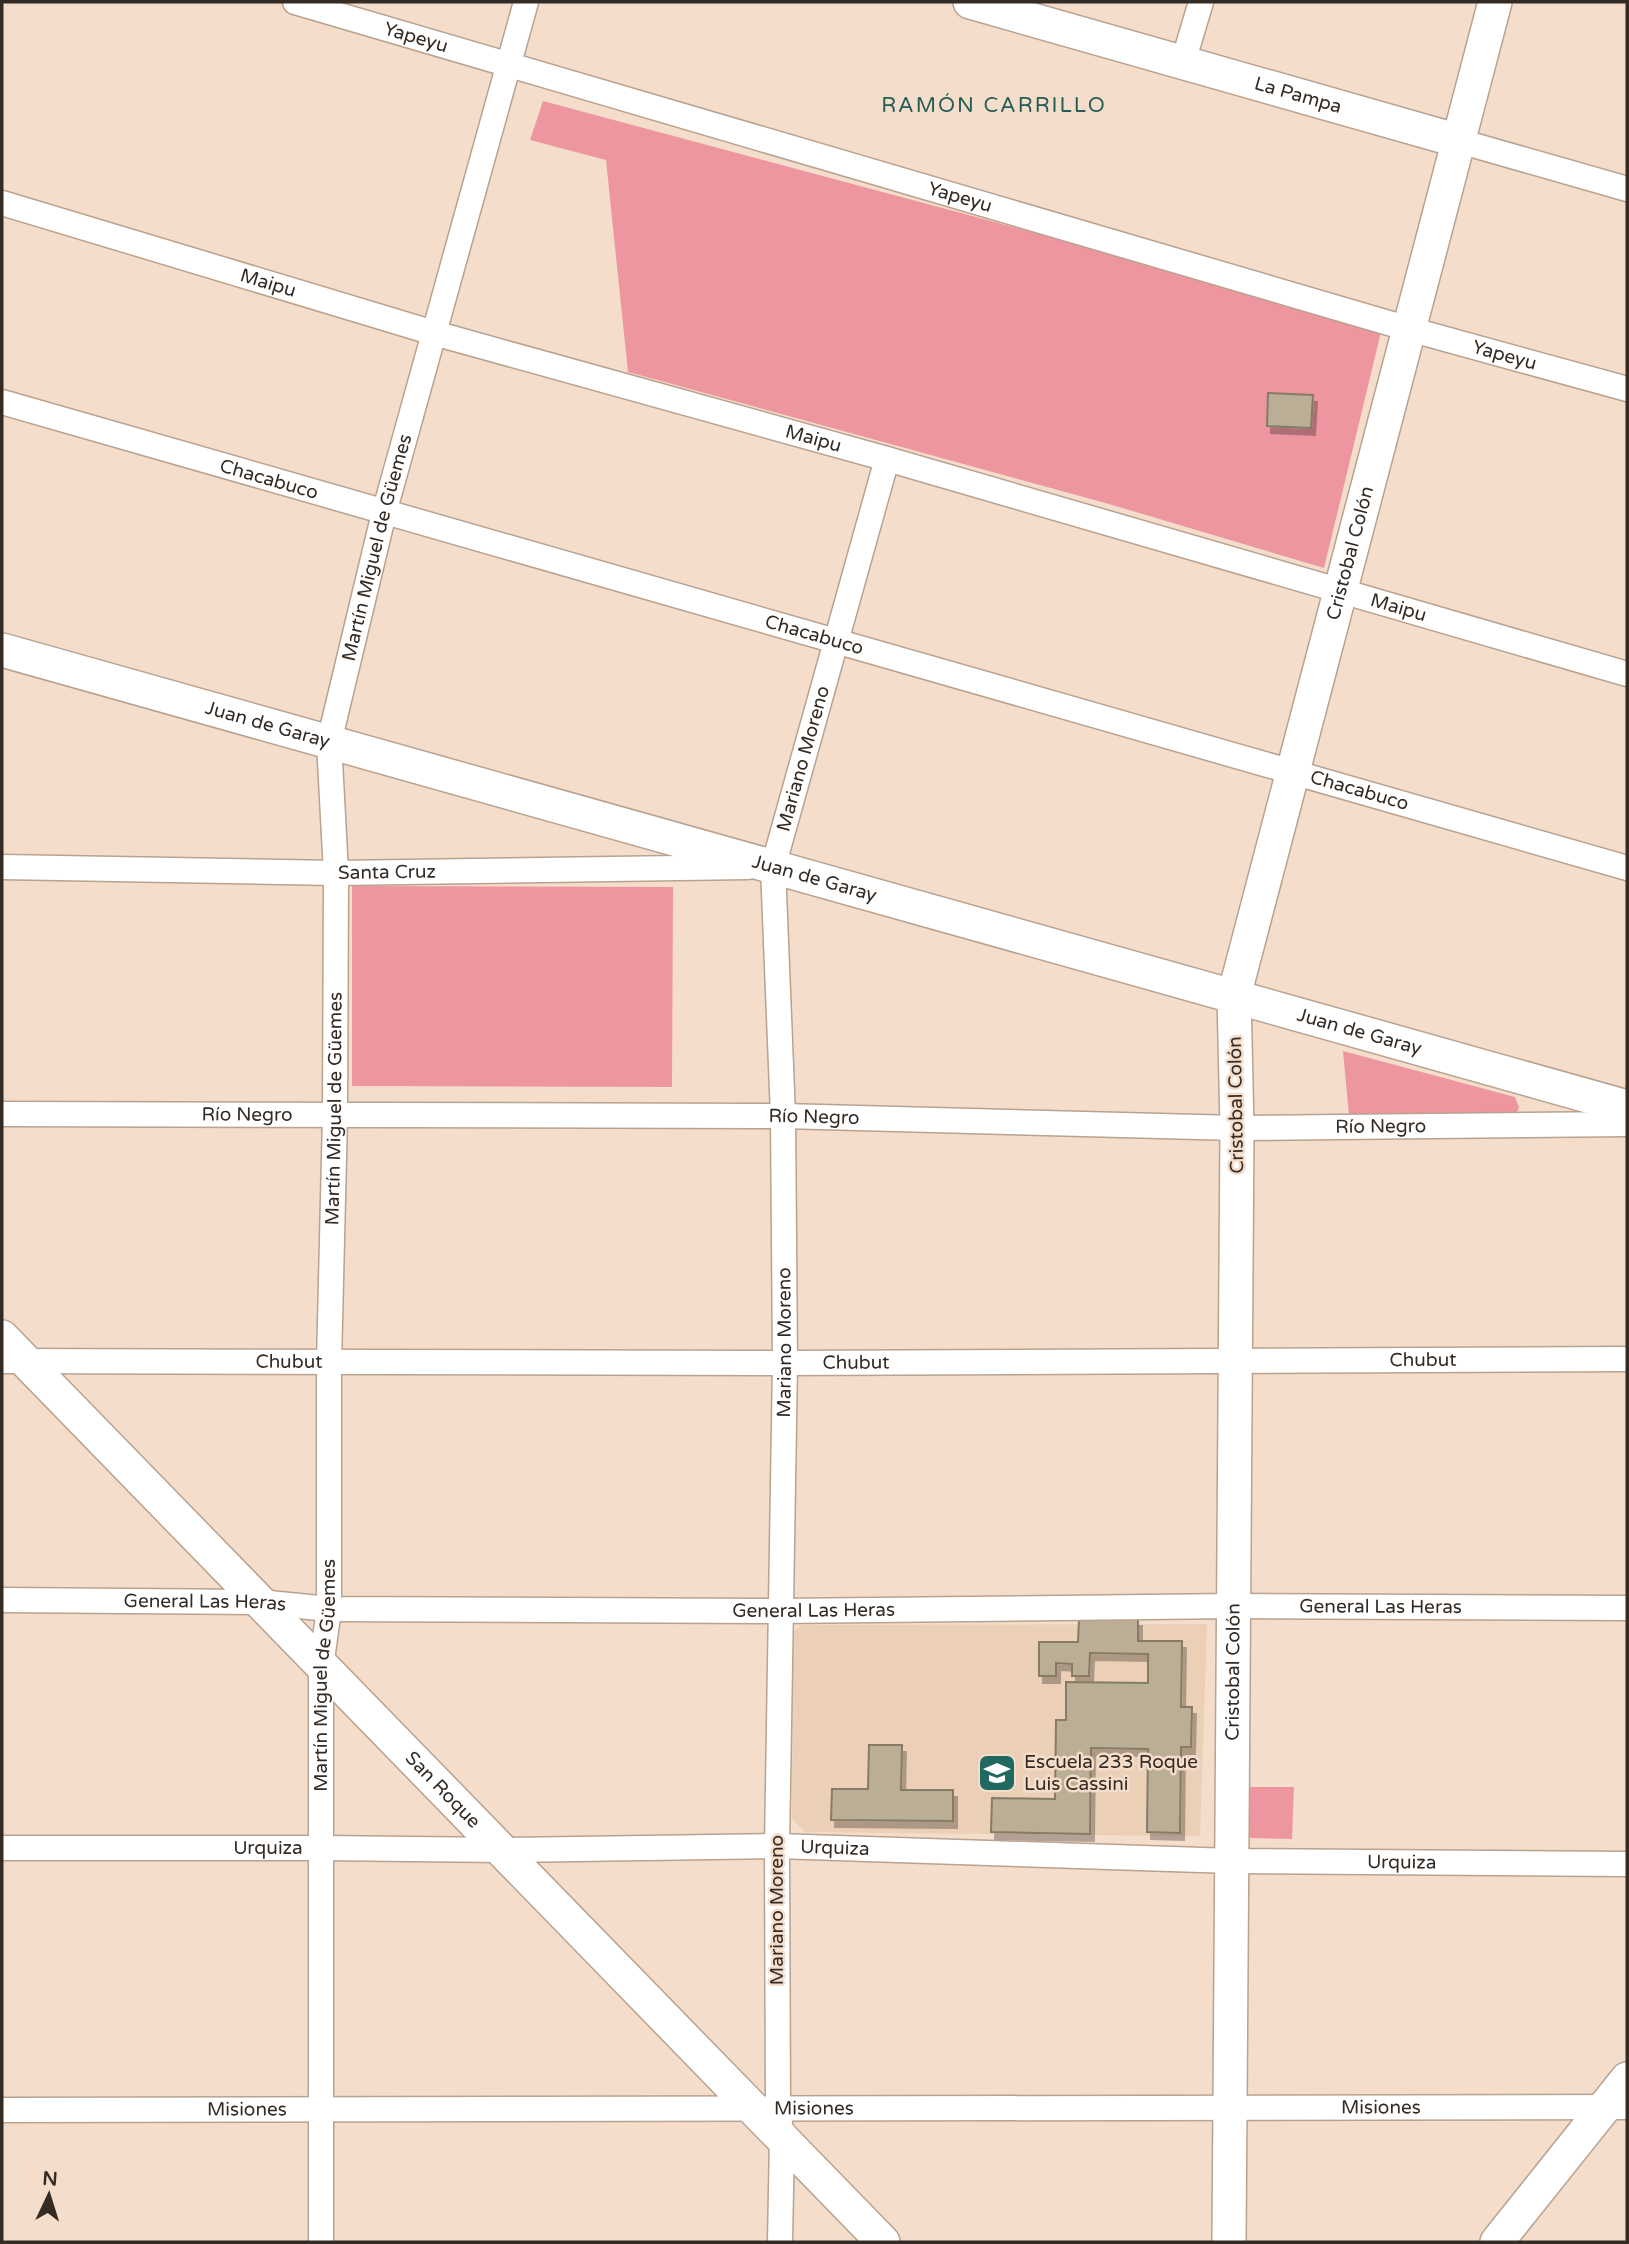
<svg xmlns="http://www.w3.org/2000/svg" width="1629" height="2244" viewBox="0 0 1629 2244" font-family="'Varela Round',sans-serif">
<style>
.built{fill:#eccfb7}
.green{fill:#ee96a0}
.building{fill:#baaf96;stroke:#867b64;stroke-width:2;filter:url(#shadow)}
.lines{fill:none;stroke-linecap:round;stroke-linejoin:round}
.street-casing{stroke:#b8a290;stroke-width:27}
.secondary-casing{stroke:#b8a290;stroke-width:36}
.street{stroke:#fff;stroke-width:24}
.secondary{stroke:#fff;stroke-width:33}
.labels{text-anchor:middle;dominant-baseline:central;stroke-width:5;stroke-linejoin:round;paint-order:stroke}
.street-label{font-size:19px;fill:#342b24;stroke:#f4ddca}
.poi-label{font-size:19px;fill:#342b24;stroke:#f4ddca;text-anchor:start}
.neighbourhood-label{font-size:21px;letter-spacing:2px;fill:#255d55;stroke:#f4ddca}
</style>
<defs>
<filter id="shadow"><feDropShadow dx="4" dy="7" stdDeviation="0" flood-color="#0004"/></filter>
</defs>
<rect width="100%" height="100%" fill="#f4ddca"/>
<path class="built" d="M1207,1624L1200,1836L805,1832L792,1819L793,1632L802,1625Z"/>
<path class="green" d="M543,101L1177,271L1381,332L1324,568L1109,504L628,372L606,160L530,140Z
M352,886L673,887L672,1087L352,1086Z
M1343,1051L1515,1097L1519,1107L1516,1115L1349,1116Z
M1245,1787H1294L1292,1839L1250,1838L1245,1830Z"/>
<path class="building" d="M1268,393L1313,395L1311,428L1267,426Z
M1079,1619H1138V1641H1182L1181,1707H1192L1191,1747H1181L1180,1833L1147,1832L1148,1749L1091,1748L1090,1834L991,1832L992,1798L1055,1799L1056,1720H1066V1682L1148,1683V1654L1090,1653L1089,1676H1072V1664L1056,1663V1676H1039V1642H1078Z
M869,1745H902L901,1790H953V1821L831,1820L832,1789H868Z"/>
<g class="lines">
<defs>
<g id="street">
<path id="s1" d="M295,2L1409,329L1627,389"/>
<path d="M1183,62L1201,2"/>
<path d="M1459,141L1627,189"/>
<path id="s2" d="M2,203L434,333L887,459L1627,674"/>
<path id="s3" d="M2,402C543,560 1086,710 1627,868"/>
<path id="s4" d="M2,867L336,873L748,867"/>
<path id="s5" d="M2,1114L783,1116L1237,1128L1627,1124"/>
<path id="s6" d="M2,1361L785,1363L1627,1359"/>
<path id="s7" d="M2,1600L259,1602L329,1609L780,1611L1234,1606L1627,1608"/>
<path id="s8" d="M2,1848H321L502,1850L777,1846L1232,1861L1627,1864"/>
<path id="s9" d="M2,2110L1627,2107"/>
<path id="s10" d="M321,2242V1667L329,1609V1363L335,1116L336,873L329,742L384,513L526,2"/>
<path id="s11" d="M780,2242L782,2138L778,2109L777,1846L785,1363L783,1116L773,867L887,459"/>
</g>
<g id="secondary">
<path id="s12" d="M970,2L1459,141"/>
<path id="s13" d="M2,650L1627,1107"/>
<path id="s14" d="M2,1337L883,2242"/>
<path id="s15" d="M1229,2242L1237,1128L1234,996L1495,2"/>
<path d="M1497,2242L1627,2079"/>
</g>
</defs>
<use href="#street" class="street-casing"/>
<use href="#secondary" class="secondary-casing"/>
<use href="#street" class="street"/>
<use href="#secondary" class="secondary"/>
</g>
<defs>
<symbol id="school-square" viewBox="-11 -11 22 22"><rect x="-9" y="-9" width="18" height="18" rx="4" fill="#216960" stroke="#f4ddca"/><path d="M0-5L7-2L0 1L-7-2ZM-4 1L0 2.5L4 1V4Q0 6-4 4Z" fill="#fff"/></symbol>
</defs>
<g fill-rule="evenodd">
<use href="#school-square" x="975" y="1751" width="44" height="44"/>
</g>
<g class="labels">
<g class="street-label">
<text stroke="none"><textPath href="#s1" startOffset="126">Yapeyu</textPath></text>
<text stroke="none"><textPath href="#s12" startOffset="341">La Pampa</textPath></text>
<text stroke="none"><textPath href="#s1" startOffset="693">Yapeyu</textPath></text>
<text stroke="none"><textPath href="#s2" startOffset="278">Maipu</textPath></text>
<text stroke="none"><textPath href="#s1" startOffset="1260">Yapeyu</textPath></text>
<text stroke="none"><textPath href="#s2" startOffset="845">Maipu</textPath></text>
<text stroke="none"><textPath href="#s3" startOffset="278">Chacabuco</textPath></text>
<text stroke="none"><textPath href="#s10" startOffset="1701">Martín Miguel de Güemes</textPath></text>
<text stroke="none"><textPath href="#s15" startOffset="1704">Cristobal Colón</textPath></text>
<text stroke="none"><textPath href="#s2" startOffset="1454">Maipu</textPath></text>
<text stroke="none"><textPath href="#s3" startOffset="845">Chacabuco</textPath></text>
<text stroke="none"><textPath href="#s13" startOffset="276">Juan de Garay</textPath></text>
<text stroke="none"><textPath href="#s11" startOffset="1488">Mariano Moreno</textPath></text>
<text stroke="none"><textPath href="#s3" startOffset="1412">Chacabuco</textPath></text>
<text stroke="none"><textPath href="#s4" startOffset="385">Santa Cruz</textPath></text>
<text stroke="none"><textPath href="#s13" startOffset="844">Juan de Garay</textPath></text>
<text stroke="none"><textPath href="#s13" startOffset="1410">Juan de Garay</textPath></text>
<text transform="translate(1236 1105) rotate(-91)">Cristobal Colón</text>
<text stroke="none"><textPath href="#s10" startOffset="1134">Martín Miguel de Güemes</textPath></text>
<text stroke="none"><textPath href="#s5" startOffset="245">Río Negro</textPath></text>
<text stroke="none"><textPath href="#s5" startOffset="812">Río Negro</textPath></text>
<text stroke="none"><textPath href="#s5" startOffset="1379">Río Negro</textPath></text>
<text stroke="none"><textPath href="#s11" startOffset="900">Mariano Moreno</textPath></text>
<text stroke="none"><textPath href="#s6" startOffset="1421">Chubut</textPath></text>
<text stroke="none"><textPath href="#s6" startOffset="287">Chubut</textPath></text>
<text stroke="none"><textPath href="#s6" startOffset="854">Chubut</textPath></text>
<text stroke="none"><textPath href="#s7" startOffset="203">General Las Heras</textPath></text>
<text stroke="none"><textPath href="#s7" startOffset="1379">General Las Heras</textPath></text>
<text stroke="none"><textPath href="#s7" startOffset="812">General Las Heras</textPath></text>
<text stroke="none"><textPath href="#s15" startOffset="570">Cristobal Colón</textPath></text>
<text stroke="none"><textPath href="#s10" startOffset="567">Martín Miguel de Güemes</textPath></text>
<text stroke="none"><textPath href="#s14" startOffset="632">San Roque</textPath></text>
<text stroke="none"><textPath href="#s8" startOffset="266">Urquiza</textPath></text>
<text stroke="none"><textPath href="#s8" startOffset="833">Urquiza</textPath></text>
<text stroke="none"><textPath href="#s8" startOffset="1400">Urquiza</textPath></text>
<text transform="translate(777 1910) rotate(-90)">Mariano Moreno</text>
<text stroke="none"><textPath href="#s9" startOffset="1379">Misiones</textPath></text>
<text stroke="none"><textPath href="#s9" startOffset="812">Misiones</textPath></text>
<text stroke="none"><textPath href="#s9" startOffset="245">Misiones</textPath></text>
</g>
<g class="poi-label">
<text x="1024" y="1762">Escuela 233 Roque<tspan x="1024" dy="22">Luis Cassini</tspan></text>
</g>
<g class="neighbourhood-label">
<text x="994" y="105">RAMÓN CARRILLO</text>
</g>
</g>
<rect width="1629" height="2244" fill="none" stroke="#342b24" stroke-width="7"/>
<g transform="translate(49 2195) rotate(4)" stroke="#f4ddca" stroke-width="5" paint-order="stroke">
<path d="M0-5L12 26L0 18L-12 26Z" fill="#342b24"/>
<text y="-10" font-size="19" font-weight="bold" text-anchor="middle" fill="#342b24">N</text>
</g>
</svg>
